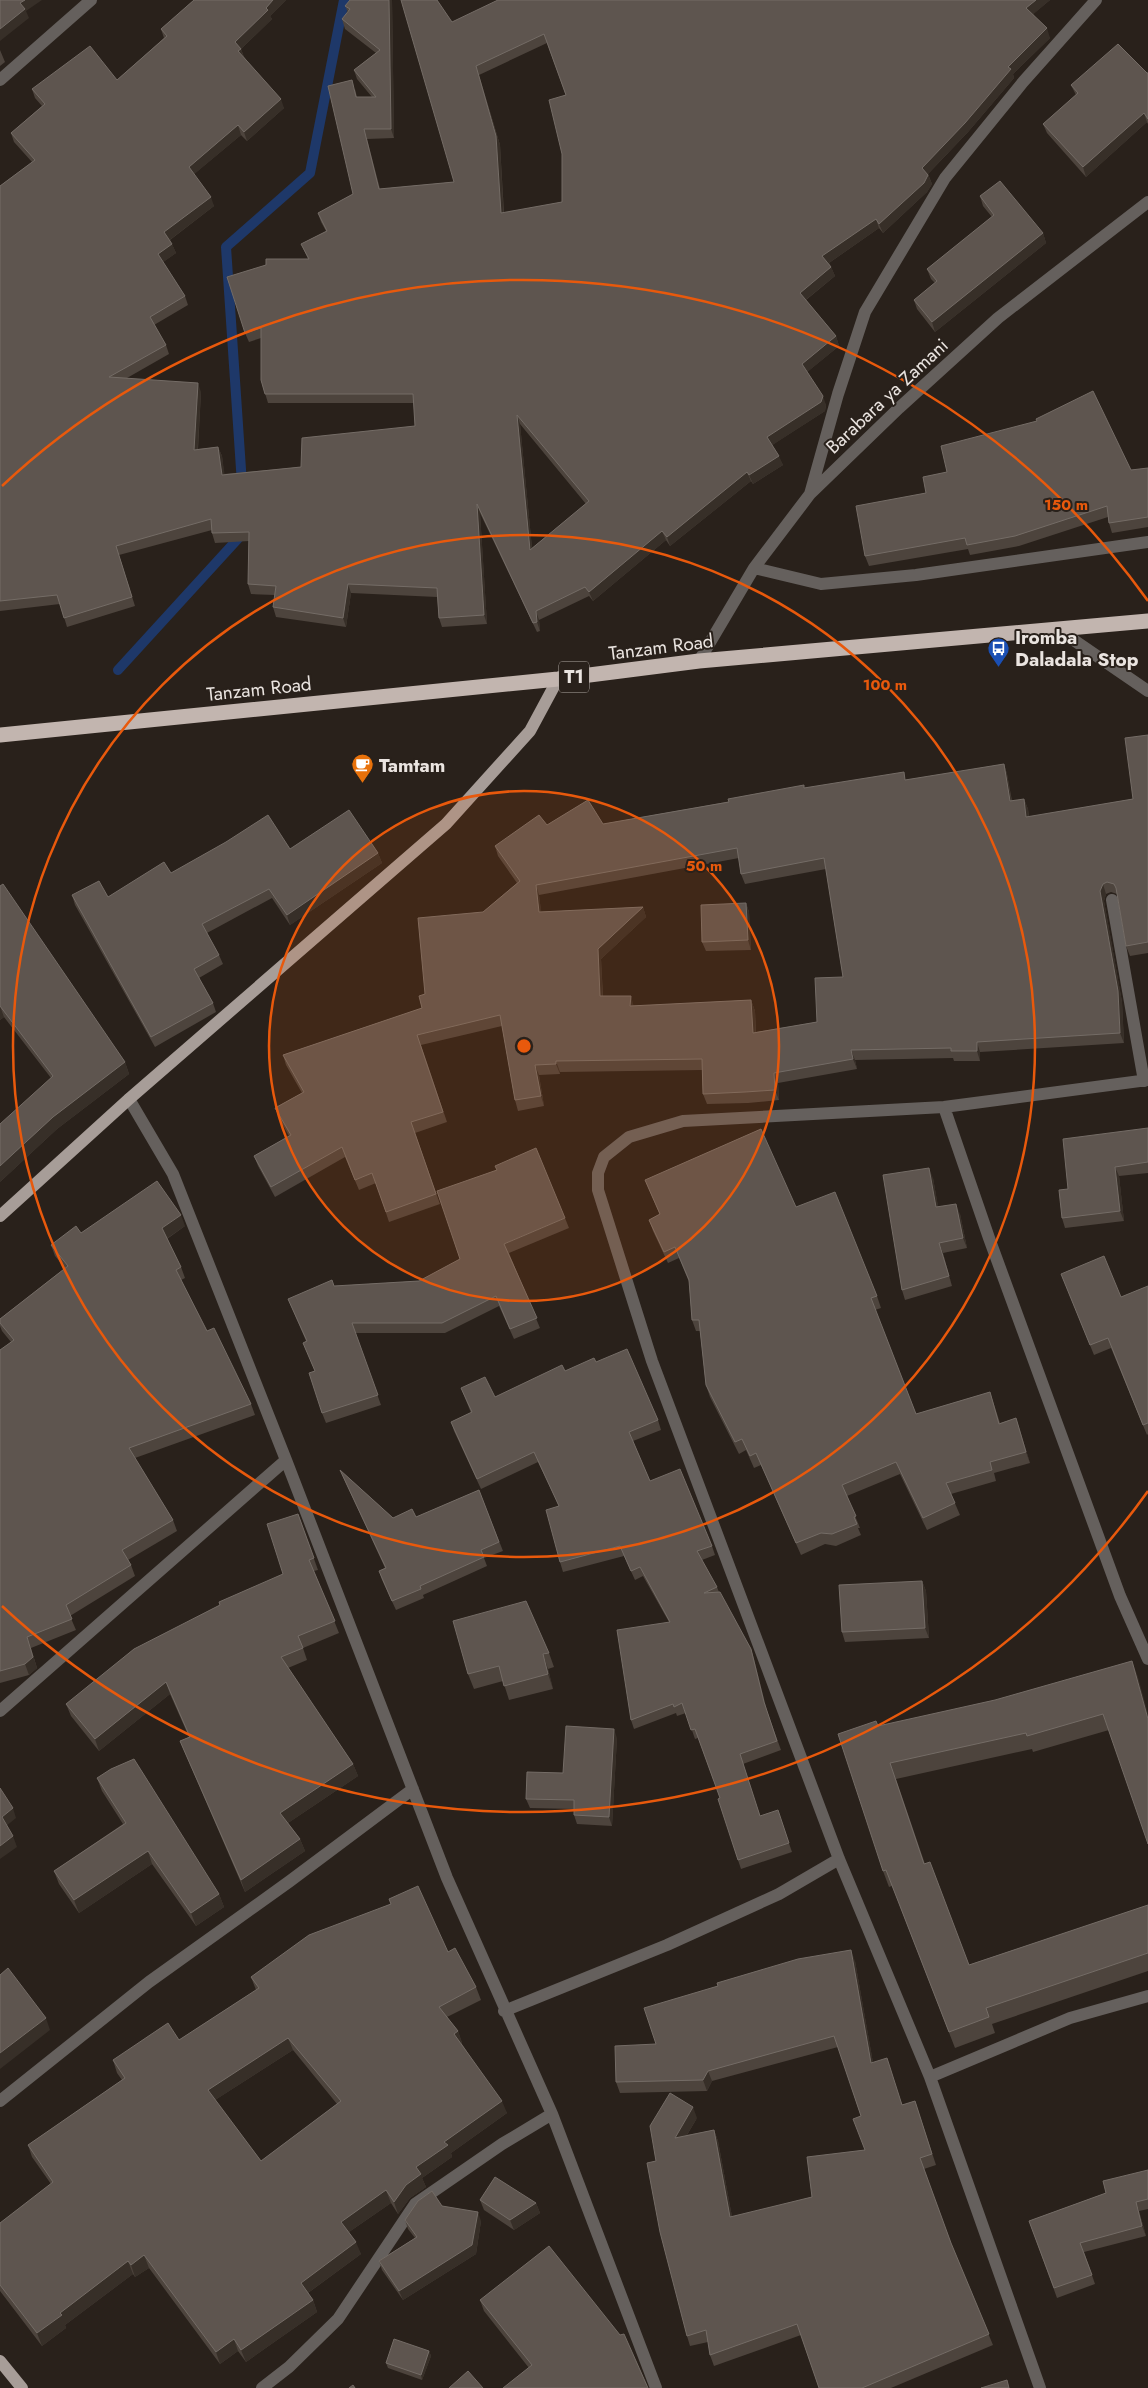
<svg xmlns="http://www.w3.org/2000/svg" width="1148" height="2388" viewBox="0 0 1148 2388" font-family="Jost,sans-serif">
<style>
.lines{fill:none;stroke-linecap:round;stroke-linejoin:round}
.stream{stroke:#1e3869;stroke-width:10}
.minor{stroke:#65605d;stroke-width:12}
.major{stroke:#a79d98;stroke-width:12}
.highway{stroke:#c2b5af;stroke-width:15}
.wall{fill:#4d443d;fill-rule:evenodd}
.shaded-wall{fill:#372f28}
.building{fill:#5e554f;stroke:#746c66;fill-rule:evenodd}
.ring{fill:none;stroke:#e8590c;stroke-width:2.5}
.labels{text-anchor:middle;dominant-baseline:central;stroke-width:4;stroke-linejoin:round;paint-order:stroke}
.shield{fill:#29211b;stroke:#b0aaa5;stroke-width:1}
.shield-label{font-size:18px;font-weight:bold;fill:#eae4e0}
.street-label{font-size:19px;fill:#eae4e0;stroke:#29211b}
.poi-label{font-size:19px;font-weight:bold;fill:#eae4e0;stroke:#29211b;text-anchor:start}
.centre{fill:#e8590c;stroke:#29211b;stroke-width:2.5}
.ring-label{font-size:15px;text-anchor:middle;font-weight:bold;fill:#e8590c;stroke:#29211b;stroke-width:4;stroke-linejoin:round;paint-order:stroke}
</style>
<rect width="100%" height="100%" fill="#29211b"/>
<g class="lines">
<path class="stream" d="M242,484L226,247L310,173L344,0
M118,670L245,531"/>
<path class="minor" d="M0,80L91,0
M810,494L838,394L865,312L945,178L1023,82L1096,0
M754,568L821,584L916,575L1148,542
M1059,630L1148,691
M699,661L754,568L810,494L899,408L998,318L1148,202
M1112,900L1144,1081
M129,1099L173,1174L286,1460L447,1878L552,2114L656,2388
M944,1107L989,1238L1120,1596L1148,1659
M0,1711L286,1460
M504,2011L667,1945L779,1894L839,1859
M930,2077L1070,2018L1148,1996
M0,2101L149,1982L290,1881L413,1789
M262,2388L289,2367L338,2319L415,2204L502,2144L552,2114
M1040,2388L930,2077L839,1859L652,1361L598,1190V1173L604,1157L629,1137L683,1121L944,1107L1148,1080"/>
<path class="major" d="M0,1216L129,1099L446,824L530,731L558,679
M0,2361L22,2388"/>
<path class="highway" d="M0,735L558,679L699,661L1148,621"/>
</g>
<path class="wall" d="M194,0H286L270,16L272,19L241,49L244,57L284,108L247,141L241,135L194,174L214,206L170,240L176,253L163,262L185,296L188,305L154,325L166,345L169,354L127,378L201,392L198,449L218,447L222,456L224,474L301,467L415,426L414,403H268L261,380V338L249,342L245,333L308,259L301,244L326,231L321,222L318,213L353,194L355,89L357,97H372L357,79L354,70L376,53L345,29L342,19L348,12L345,6L392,0L394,138L367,139L380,189L454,182L452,22L1050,0L1033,14L1050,38L1013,74L1014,78L968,132L928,174L932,184L927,192L883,233L879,228L829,263L831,267L835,276L806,300L836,336L839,346L807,372L826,405L825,411L772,445L783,465L753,484L751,481L670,546L666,540L593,601L589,596L539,620L540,631L537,632L480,513L487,624L442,627L439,618L437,597L351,593L346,627L276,617L273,607L275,595L251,594L248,584L249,541L215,543L212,533V530L119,555L135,606L67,627L60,604L0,611V186L32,162L14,142L11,133L42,106L35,98L32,89L117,80L164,38L161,29ZM547,43L566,96L562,202L504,213L500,145L479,75ZM520,424L586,504L532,548Z
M0,50L5,62L0,66Z
M1147,73H1148V124L1147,122L1086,177L1047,133L1043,124L1076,95L1071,85Z
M980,196L1043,233L1046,243L935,332L917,309L914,300L935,283L931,279L927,269L992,217L983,206Z
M1148,468V527L1112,533L1109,523L1108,517L1019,546L970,555L968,549L869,566L865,556L1131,470Z
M1148,735V953L1130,956L1126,946L1117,894L1111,892L1106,894L1104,901L1122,1002L1124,1043L980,1052V1061H954L953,1058L855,1060L857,1069L778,1083L779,1100L748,1103L707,1104L703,1094L702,1070L560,1072V1074L539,1075L544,1106L518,1111L515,1100L502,1026L421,1045L447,1122L415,1133L440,1204L389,1222L376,1183L359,1190L345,1157L275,1197L258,1166L254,1156L289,1136L279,1118L275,1108L302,1093L286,1065L283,1055L422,1008L425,994L483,912L517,883L498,856L495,846L547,825L603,824L805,788L907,780L1004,764L1007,774L1012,801L1024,799L1028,809L1029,817L1133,799ZM739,858L741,874L745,884L826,869L843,977L817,1022L756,1032L755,1011L751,1000L634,1006L603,996L601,959L646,917L643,907L541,912L539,895Z
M290,849L378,853L382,863L290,925L272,898L207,933L219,955L223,964L199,978L213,1003L216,1012L155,1047L75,905L72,895L108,897L171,873Z
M0,886L125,1062L129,1074L57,1129L0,1182L51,1078L4,1017L0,1020Z
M746,903L749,912L751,950L706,951L702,942Z
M1148,1128V1173L1119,1176L1124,1221L1065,1228L1062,1218L1068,1189Z
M933,1178L938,1207L960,1214L967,1248L943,1253L952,1286L905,1300L902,1290Z
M645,1180L796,1207L877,1296L881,1308L875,1310L916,1414L990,1392L1000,1423L1016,1418L1030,1463L994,1473L996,1481L951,1494L960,1515L927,1530L900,1474L847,1496L860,1528H858L861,1535L836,1546L825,1544L801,1555L761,1465L754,1468L746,1450L739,1454L710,1397L706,1385L700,1331H696L692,1320L689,1282L679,1258L668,1263L653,1231L649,1220L660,1215Z
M565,1218L569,1228L509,1253L540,1328L514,1339L499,1306L445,1333H355L381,1405L326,1423L322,1413L315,1371L303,1343L306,1341L288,1299L334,1286L419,1281Z
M185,1226L167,1239L181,1267L185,1278L181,1280L207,1331L251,1404L255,1415L135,1458L173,1520L177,1531L128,1560L131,1565L135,1576L70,1616L76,1630L31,1648L37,1668L29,1675L0,1683V1350L11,1342L2,1331L0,1326V1319L65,1268L55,1256L51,1245L81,1233Z
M1061,1274L1121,1297L1148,1286V1434L1147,1435L1111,1348L1094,1355Z
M596,1362L658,1420L661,1430L633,1441L650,1481L712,1546L715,1555L702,1560L717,1587L719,1592L751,1649L754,1659L767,1711L781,1750L743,1764L760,1816L781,1820L792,1852L741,1869L738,1860L720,1798L698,1738L695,1739L686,1713L677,1716L676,1713L634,1729L631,1720L669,1622L643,1576L635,1580L624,1556L563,1572L560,1562L559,1506L538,1462L481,1489L454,1431L451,1422L471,1413L461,1388L495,1397L565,1371Z
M340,1470L393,1518L416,1517L479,1490L503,1551L484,1558L487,1566L423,1595L424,1598L396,1610L382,1580L379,1571L385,1568L344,1479Z
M298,1514L318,1570L314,1571L339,1633L303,1648L307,1660L288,1668L353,1764L358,1776L288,1823L300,1839L305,1851L245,1892L185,1753L180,1741L189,1737L170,1694L99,1751L71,1716L66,1704L283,1574Z
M922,1581L926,1591L929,1638L845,1642L842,1632Z
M549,1653L554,1667L548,1669L553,1689L509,1700L503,1681L474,1689L468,1674Z
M1138,1677L1109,1730L1033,1752L1032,1749L896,1779L925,1864L969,1965L1148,1905V1971L992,2024L995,2033L955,2048L892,1886L889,1887L883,1871L878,1726Z
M617,1738L612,1826L577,1824L574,1815V1809L530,1808L526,1799L563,1773Z
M97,1778L219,1894L224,1907L196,1926L152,1864L79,1913L59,1884L54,1871L123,1824L102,1791Z
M389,1899L448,1952L476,1987L481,2000L447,2017L458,2031L462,2043V2044L507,2113L451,2153L452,2157L422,2178L426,2187L410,2198L398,2214L391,2203L349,2232L361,2254L308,2293L313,2300L317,2312L246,2362L238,2351L220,2364L149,2268L135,2277L133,2274L65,2325L66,2328L42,2346L0,2291V2223L51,2184L32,2157L28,2145L122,2080L117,2073L113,2060L179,2040L256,1990L251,1977L391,1904ZM293,2050L337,2104L261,2161L215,2100Z
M855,1961L873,2063L903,2105L915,2101L936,2165L924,2169L951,2244L993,2345L891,2388H819L801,2335L714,2366L710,2355L708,2342L690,2346L687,2336L656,2161L697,2118L687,2135L714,2130L718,2141L732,2217L812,2197L865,2150L861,2116L838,2047L712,2081L707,2091L620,2093L616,2082L656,2044Z
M1148,2170V2209L1139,2211L1146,2236L1084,2252L1095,2284L1057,2298L1029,2221L1106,2193Z
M480,2200L536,2203L540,2213L514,2230L484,2210Z
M442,2206L481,2221L476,2254L403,2300L382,2270L379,2261L415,2238L408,2229L405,2220Z
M480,2300L648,2388L529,2368L484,2311Z
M429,2351L431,2356L422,2380L388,2368L386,2363Z"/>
<path class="shaded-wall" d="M25,0H42L26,11L29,18L0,41V29L20,3Z
M273,0H286L270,16L272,19L241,49L244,58L242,61L235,42Z
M389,0H392L394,138L391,129Z
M1036,0H1050L1030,17L1026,8Z
M1047,28L1050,38L1013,74L1014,78L968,132L925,177L922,168L1008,67Z
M476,66L500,145L504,222L501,213Z
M281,99L284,108L247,141L244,132Z
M1144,113L1147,122L1086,177L1083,167Z
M238,125L241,135L192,176L189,167Z
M364,129L367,139L382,199L379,189Z
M928,175L932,184L927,192L883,233L879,224Z
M211,197L214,206L167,242L164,232Z
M876,219L879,228L826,265L822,256Z
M1043,233L1046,243L935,332L932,322Z
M172,244L176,253L162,263L158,254Z
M831,267L835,276L803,302L800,293Z
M836,336L839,346L806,373L802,364Z
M198,383L201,392L197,459L194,450Z
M823,396L826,405L825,411L771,446L767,437Z
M517,415L520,424L533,559L530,550Z
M218,447L222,456L226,484L222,475Z
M779,456L783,465L753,484L749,475Z
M747,472L751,481L670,546L667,537Z
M477,504L480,513L487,624L484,615Z
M662,531L666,540L593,601L589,592Z
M348,584L351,593L346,627L343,618Z
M536,611L539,620L540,631L537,622Z
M1004,764L1007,774L1013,811L1010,801Z
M1024,799L1028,809L1030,828L1026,817Z
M378,853L382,863L290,925L287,915Z
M1103,884L1106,894L1104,901L1122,1002L1124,1043L1120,1033L1100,891Z
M536,885L539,895L543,923L539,912Z
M746,903L749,912L751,950L748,940Z
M643,907L646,917L601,959L603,1006L600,996L598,949Z
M631,996L634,1007L630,1006Z
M751,1000L755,1011L756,1043L753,1033Z
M0,1006L4,1017L0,1020Z
M977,1042L980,1052V1061L977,1051Z
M851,1050L855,1060L857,1069L853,1059Z
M556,1061L560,1072V1074L556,1064Z
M125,1062L129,1074L57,1129L0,1182V1166L53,1117Z
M535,1065L539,1075L544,1106L541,1096Z
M774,1073L778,1083L779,1100L775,1090Z
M1115,1167L1119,1176L1124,1221L1120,1211Z
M929,1168L933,1178L940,1217L936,1207Z
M956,1204L960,1214L967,1248L963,1238Z
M181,1215L185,1226L166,1239L162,1228Z
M939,1243L943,1253L952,1286L949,1276Z
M1016,1418L1020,1430L1030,1463L1026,1452Z
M922,1581L926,1591L929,1638L925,1628Z
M27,1637L37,1668L29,1675L25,1664Z
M751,1649L754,1659L767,1711L781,1750L764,1702Z
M543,1654L548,1669L553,1689L548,1674Z
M1132,1661L1138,1677L1148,1714V1719Z
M166,1682L170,1694L99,1751L95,1739Z
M614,1729L617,1738L612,1826L609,1817Z
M353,1764L358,1776L285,1825L280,1813Z
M13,1808L16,1818L5,1827L2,1817Z
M13,1836L17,1847L0,1859V1846Z
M300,1839L305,1851L245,1892L241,1880Z
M148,1851L152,1864L79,1913L74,1900Z
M219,1894L224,1907L196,1926L191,1913Z
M851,1950L855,1961L875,2074L871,2063Z
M46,2018L50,2030L0,2069V2053Z
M458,2031L462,2043L459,2046L454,2034Z
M288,2038L293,2050L212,2102L208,2090Z
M708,2071L712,2081L707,2091L703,2080Z
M502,2101L507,2113L451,2153L452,2157L422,2178L426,2187L410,2198L398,2214L394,2202L416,2167L444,2142Z
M693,2107L697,2118L679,2148L675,2138Z
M714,2130L718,2141L734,2228L730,2217Z
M386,2190L391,2203L346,2234L341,2222Z
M1136,2202L1139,2211L1146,2236L1142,2226Z
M536,2203L540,2213L514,2230L510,2220Z
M478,2212L481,2221L476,2254L403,2300L399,2291Z
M356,2242L361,2254L305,2295L301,2283Z
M144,2255L149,2268L135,2277L131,2265Z
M128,2261L133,2274L65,2325L66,2328L42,2346L37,2333L60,2313Z
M313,2300L317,2312L246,2362L241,2350Z
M234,2339L238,2351L220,2364L216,2352Z
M429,2351L431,2356L422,2380L421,2375Z"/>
<path class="building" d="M0,0H25L20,3L25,9L0,29Z
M194,0H273L266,8L268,10L235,42L241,49L238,51L281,99L244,132L238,125L189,167L211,197L164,232L172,244L158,254L185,296L150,317L166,345L109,377L198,383L194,450L218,447L222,475L301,467L302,438L415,426L413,394H265L261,380V328L245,333L227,277L266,265V259H309L301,244L327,231L318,213L353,194L328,86L352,80L356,97H376L354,70L380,50L342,19L350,9L345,6L350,0H389L391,129H364L379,189L454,182L401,0H437L452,22L498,0H1036L1026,8L1047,28L1008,67L1011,69L965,123L922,168L928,175L924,183L879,224L876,219L822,256L831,267L800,293L836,336L802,364L823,396L821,402L767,437L779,456L749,475L747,472L667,537L662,531L589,592L585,587L536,611L537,622L533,623L477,504L484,615L439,618L437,588L348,584L343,618L273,607L276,586L248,584L249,532L212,533L211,519L116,546L132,597L64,618L57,595L0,601V186L35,160L11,133L45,104L32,89L90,46L117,80L167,36L161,29ZM544,34L566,95L549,100L562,154V202L501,213L496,136L476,66ZM517,415L589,501L530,550Z
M1118,44L1147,73H1148V119L1144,113L1083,167L1043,124L1078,93L1071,85Z
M1000,181L1043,233L932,322L914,300L937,281L927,269L994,215L980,196Z
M1093,391L1131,470L1148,468V517L1109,523L1107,506L1015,536L967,545L965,538L865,556L856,506L926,493L923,477L947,472L941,446L1037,421L1036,419Z
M1148,735V942L1126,946L1116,888L1114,884L1107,882L1103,884L1100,891L1118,991L1120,1033L977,1042V1051H951V1048L851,1050L853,1059L774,1073L775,1090L745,1092L703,1094L702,1059L556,1061V1064L535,1065L541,1096L515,1100L500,1015L417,1035L443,1112L411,1122L436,1194L386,1212L372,1173L355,1180L342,1147L271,1187L254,1156L291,1135L275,1108L304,1092L283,1055L422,1008L419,996L425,994L418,918L483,912L520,881L495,846L539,815L547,825L588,800L603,824L729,802L728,799L804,785V788L904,772L905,780L1004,764L1010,801L1024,799L1026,817L1133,799L1125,738ZM737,848L741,874L824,858L843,977L815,978L817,1022L753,1033L751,1000L630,1006L631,996H600L598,949L643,907L539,912L536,885Z
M349,810L378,853L287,915L269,889L202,924L219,955L194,969L213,1003L151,1037L72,895L99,881L108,897L164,862L171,873L226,842L268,815L290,849Z
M3,884L125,1062L53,1117L0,1166V1124L53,1076L0,1006V886Z
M746,903L748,940L702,942L701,905Z
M1148,1128V1162L1115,1167L1120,1211L1062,1218L1059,1190L1068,1189L1063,1139Z
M761,1129L796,1207L835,1192L877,1296L871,1298L916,1414L990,1392L999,1424L1016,1418L1026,1452L990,1462L992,1470L946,1483L955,1503L923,1518L896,1462L842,1485L856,1516L854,1517L857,1524L832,1534L821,1533L796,1543L756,1453L750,1456L742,1439L735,1442L706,1385L699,1320H692L689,1280L675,1247L664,1252L649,1220L660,1214L645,1180Z
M536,1148L565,1218L504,1244L537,1318L510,1329L496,1296L442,1323H352L378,1395L322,1413L309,1373L315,1371L303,1343L307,1341L288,1299L332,1280L334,1286L419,1281L460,1259L437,1191L497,1170L495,1166Z
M929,1168L936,1207L956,1204L963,1238L939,1243L949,1276L902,1290L883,1175Z
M157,1181L181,1215L162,1228L181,1267L176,1270L207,1331L214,1328L251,1404L129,1448L173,1520L122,1550L131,1565L66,1605L72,1619L27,1637L33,1657L25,1664L0,1671V1350L14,1340L0,1323V1319L68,1266L51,1245L76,1226L81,1233Z
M1104,1256L1121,1297L1148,1286V1423L1143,1425L1108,1338L1090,1345L1061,1274Z
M627,1349L658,1420L629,1432L650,1481L680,1469L712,1546L697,1551L717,1587L704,1593L720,1592L751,1649L764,1702L777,1741L740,1754L760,1816L778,1810L789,1843L738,1860L718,1799L720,1798L695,1729L691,1730L682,1703L674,1707L673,1704L631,1720L617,1630L670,1622L640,1567L631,1571L620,1546L560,1562L546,1510L559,1506L534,1452L477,1479L451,1422L472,1412L461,1388L485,1377L495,1397L562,1365L565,1371L594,1358L596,1362Z
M340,1470L393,1518L412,1509L416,1517L479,1490L499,1542L481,1550L484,1557L420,1586L421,1589L392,1601L379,1571L386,1568Z
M298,1514L314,1558L309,1560L335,1621L298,1636L303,1648L281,1657L353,1764L280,1813L300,1839L241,1880L180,1741L190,1737L166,1682L95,1739L66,1704L134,1649L220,1605L219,1602L283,1574L267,1524Z
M922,1581L925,1628L842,1632L839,1585Z
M526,1601L549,1653L543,1654L548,1674L504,1686L499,1666L468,1674L453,1621Z
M1132,1661L1148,1719V1844L1103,1714L1027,1736L1026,1733L890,1763L924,1864L930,1862L969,1965L1148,1905V1953L986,2008L989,2017L949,2032L886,1870L883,1871L838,1734L876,1721L878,1726L995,1700Z
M566,1726L614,1729L609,1817L574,1815V1800L526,1799L527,1772L563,1773Z
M134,1759L219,1894L191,1913L148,1851L74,1900L54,1871L126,1823L97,1778L111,1769Z
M0,1788L13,1808L2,1817L13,1836L0,1846Z
M418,1886L448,1952L455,1948L476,1987L439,2007L458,2031L454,2034L502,2101L444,2142L448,2145L416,2167L421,2174L406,2185L394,2202L386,2190L341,2222L356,2242L301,2283L313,2300L241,2350L234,2339L216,2352L144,2255L131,2265L128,2261L60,2313L62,2315L37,2333L0,2285V2223L53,2182L28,2145L125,2078L113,2060L168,2023L179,2040L259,1988L251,1977L309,1935L391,1904L389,1899ZM288,2038L341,2101L261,2161L208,2090Z
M851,1950L871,2063L887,2058L902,2105L915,2101L932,2154L920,2158L951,2243L989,2334L862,2388H819L797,2324L710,2355L706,2330L687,2336L660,2232L647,2163L656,2161L650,2126L670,2093L693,2107L675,2138L714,2130L730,2217L812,2197L807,2157L865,2150L853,2119L861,2116L834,2036L708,2071L703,2080L616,2082L615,2046L656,2044L644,2008L718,1986L717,1983L798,1959Z
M8,1968L46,2018L0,2053V1975Z
M1148,2170V2199L1136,2202L1142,2226L1080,2243L1092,2275L1054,2288L1029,2221L1106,2193L1103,2181Z
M495,2177L536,2203L510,2220L480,2200Z
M432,2191L442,2206L478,2212L472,2245L399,2291L379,2261L417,2237L405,2220L418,2201Z
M549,2246L620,2335L624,2334L648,2388H503L532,2365L480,2300Z
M394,2339L429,2351L421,2375L386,2363Z
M468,2371L483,2388H449Z
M1007,2380L1009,2388H981Z
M353,2385L355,2388H349Z"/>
<circle cx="524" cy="1046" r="255" fill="#e8590c" fill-opacity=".12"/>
<g class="ring">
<circle cx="524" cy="1046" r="255"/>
<circle cx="524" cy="1046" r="511"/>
<path d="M1148 1491A766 766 0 0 1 2 1606M2 486A766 766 0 0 1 1148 601"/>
</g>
<defs>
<symbol id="bus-pin" viewBox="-11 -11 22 30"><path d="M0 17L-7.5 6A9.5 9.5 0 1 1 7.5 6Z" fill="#1a4fb4" stroke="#29211b"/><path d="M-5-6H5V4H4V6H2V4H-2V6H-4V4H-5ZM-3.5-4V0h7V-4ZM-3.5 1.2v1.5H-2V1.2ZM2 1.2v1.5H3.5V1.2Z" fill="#fff"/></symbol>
<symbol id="cafe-pin" viewBox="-11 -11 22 30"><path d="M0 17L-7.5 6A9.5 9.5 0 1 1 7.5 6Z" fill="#e8710a" stroke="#29211b"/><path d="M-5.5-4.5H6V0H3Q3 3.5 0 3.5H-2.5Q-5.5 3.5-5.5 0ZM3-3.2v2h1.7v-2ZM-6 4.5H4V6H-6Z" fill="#fff"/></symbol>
</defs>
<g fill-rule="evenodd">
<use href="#bus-pin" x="986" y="636" width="25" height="34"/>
<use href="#cafe-pin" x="350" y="752" width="25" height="34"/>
</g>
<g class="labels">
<rect class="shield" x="559" y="661.5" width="30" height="31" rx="4"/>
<g class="shield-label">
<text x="574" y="677">T1</text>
</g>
<g class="street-label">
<text transform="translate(887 396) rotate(-43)">Barabara ya Zamani</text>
<text transform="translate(661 647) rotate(-7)">Tanzam Road</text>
<text transform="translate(259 689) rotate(-6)">Tanzam Road</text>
</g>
<g class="poi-label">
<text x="1015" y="637">Iromba<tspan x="1015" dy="22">Daladala Stop</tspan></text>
<text x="379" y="765">Tamtam</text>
</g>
</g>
<circle cx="524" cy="1046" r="8" class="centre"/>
<g class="ring-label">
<text x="1066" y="510">150 m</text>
<text x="885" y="690">100 m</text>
<text x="704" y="871">50 m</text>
</g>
</svg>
